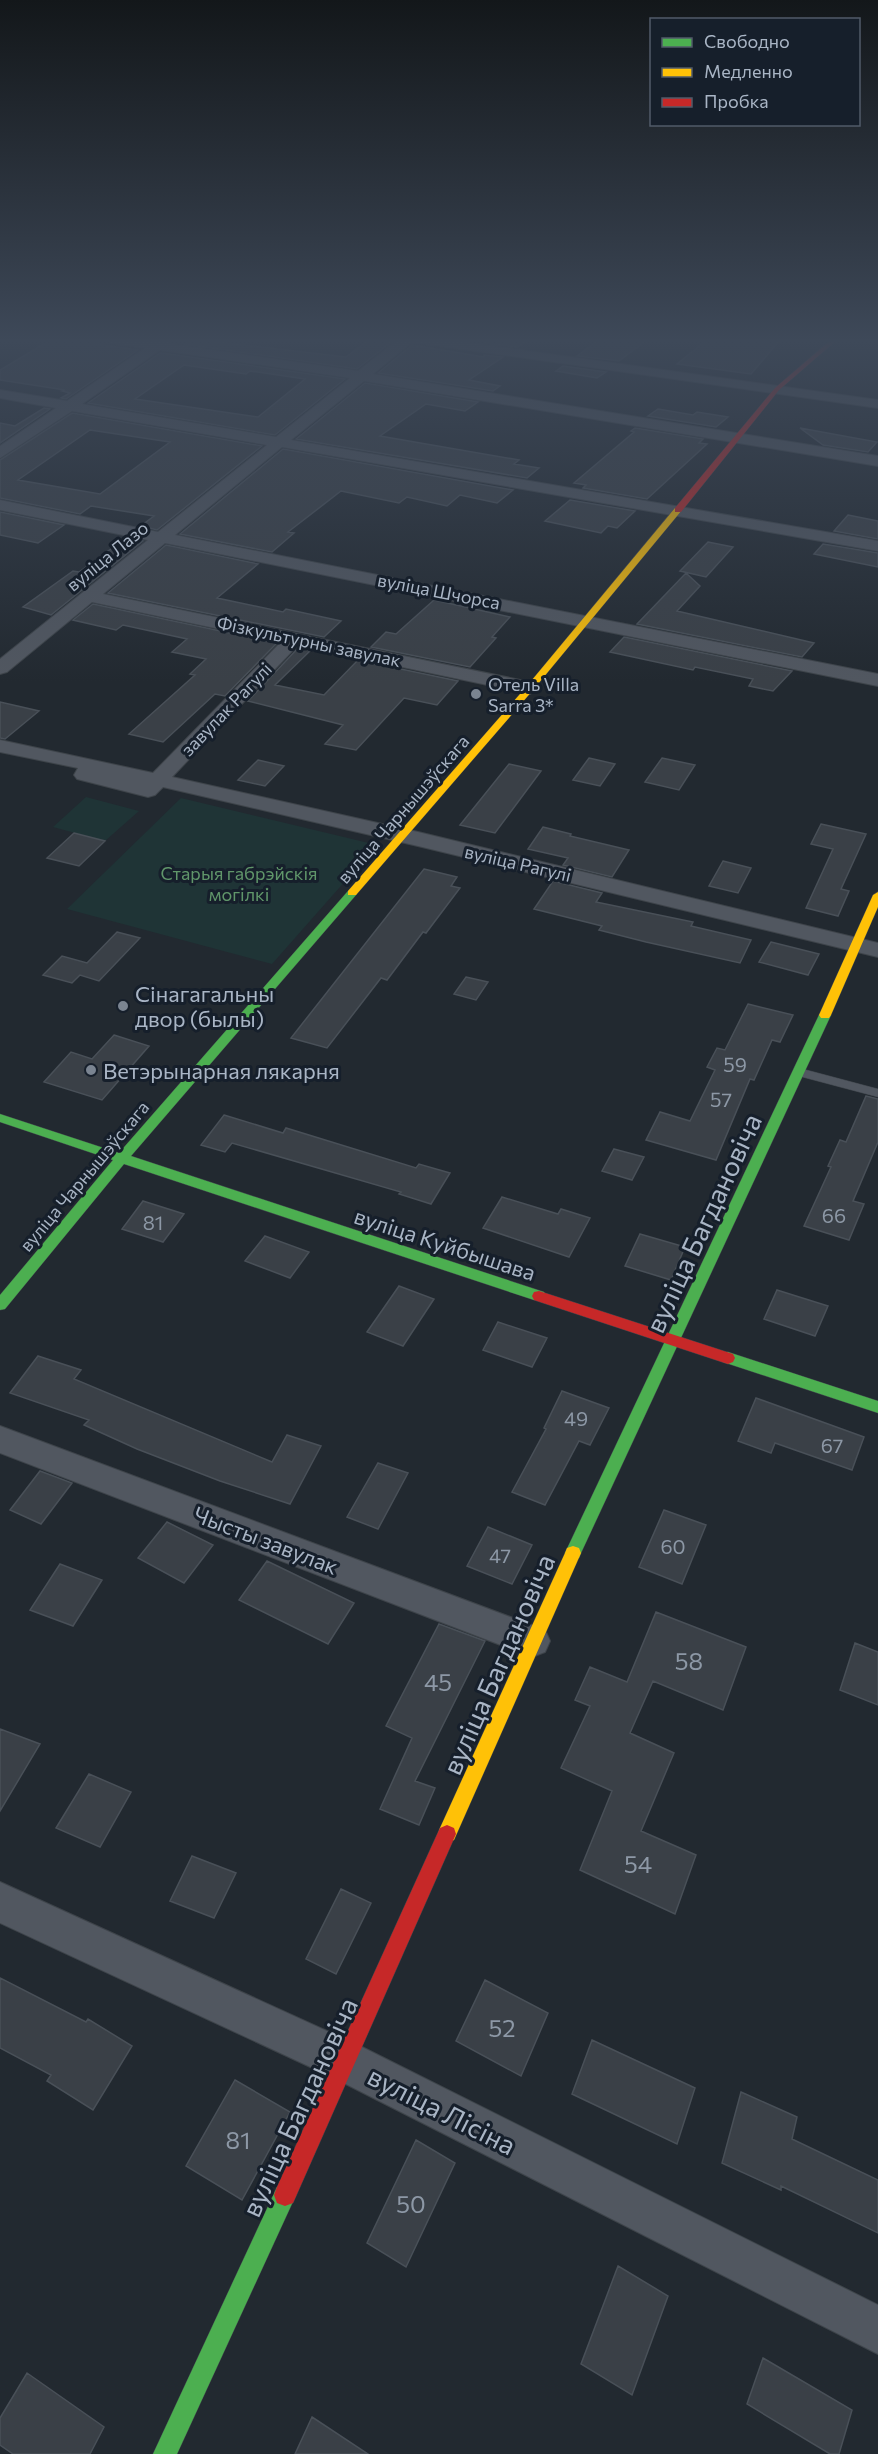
<svg xmlns="http://www.w3.org/2000/svg" width="878" height="2454" viewBox="0 0 878 2454" font-family="Commissioner,sans-serif">
<style>
.green{fill:#1f3436}
.building{fill:#3a4047;stroke:#495058;stroke-width:1.5;fill-rule:evenodd}
.lines{fill:none;stroke-linecap:round;stroke-linejoin:round}
.lane-casing{stroke:#3e444a;stroke-width:1}
.street-casing{stroke:#3e444a;stroke-width:2}
.fast-casing{stroke:#3e444a;stroke-width:1}
.slow-casing{stroke:#3e444a;stroke-width:1}
.jam-casing{stroke:#3e444a;stroke-width:1}
.lane{fill:#515760;fill-rule:evenodd}
.street{fill:#515760;fill-rule:evenodd}
.fast{fill:#4caf50;fill-rule:evenodd}
.slow{fill:#ffc107;fill-rule:evenodd}
.jam{fill:#c62828;fill-rule:evenodd}
.poi-dot{fill:#7a8491;stroke:#161f2b;stroke-width:2}
.labels{text-anchor:middle;dominant-baseline:central;stroke-width:6;stroke-linejoin:round;paint-order:stroke}
.far-street-label{font-size:18px;fill:#a9b5c5;stroke:#161f2b}
.far-poi-label{font-size:18px;fill:#a9b5c5;stroke:#161f2b;text-anchor:start}
.far-park-label{font-size:18px;fill:#60966a;stroke:#161f2b}
.number-label{font-size:20px;fill:#8d98a6}
.poi-label{font-size:22px;fill:#a9b5c5;stroke:#161f2b;text-anchor:start}
.street-label{font-size:22px;fill:#a9b5c5;stroke:#161f2b}
.near-number-label{font-size:24px;fill:#8d98a6}
.near-street-label{font-size:27px;fill:#a9b5c5;stroke:#161f2b}
</style>
<rect width="100%" height="100%" fill="#222930"/>
<path class="green" d="M86,797L139,811L105,841L53,827Z
M181,798L377,845L272,964L67,909Z"/>
<path class="building" d="M52,339H103L95,344L138,350L66,399L61,398L70,393L62,391L65,390L0,380V370Z
M191,339L346,357L369,340L391,342L357,369L184,344Z
M486,339H530L517,347L485,343Z
M600,339H648L619,361L577,356Z
M708,339H781L751,374L677,364Z
M412,345L484,357V355L503,357L469,380L500,386L493,391L378,373Z
M160,353L169,354L345,379L275,435L88,403ZM184,365L246,374L250,371L305,379L258,417L135,399Z
M563,366L606,372L597,378L556,371Z
M365,383L478,402L465,411L426,404L380,436L519,460L514,464L539,468L527,478L296,439Z
M44,408L50,409L0,443V423L15,426Z
M658,409L693,415L697,412L728,417L716,427L648,416Z
M72,413L262,446L157,530L141,526L154,516L91,506L80,514L0,498V460ZM90,430L170,442L100,494L18,480Z
M635,428L703,439L699,443L707,444L647,499L583,488L586,485L574,483L634,432L631,431Z
M800,428L877,442L868,452L823,445Z
M283,449L513,490L497,503L460,495L447,506L407,497L399,503L341,491L288,532L294,533L272,552L180,534Z
M570,500L635,511L617,528L608,526L601,533L545,521Z
M0,512L64,525L38,543L0,535Z
M848,515L878,521V539L834,531Z
M126,538L143,541L51,615L23,607L73,571L79,572Z
M708,542L733,547L706,577L680,571Z
M823,544L878,553V567L814,554Z
M166,545L258,564L217,598L283,612L286,609L341,621L324,637L108,593Z
M686,573L700,586L677,611L814,643L802,657L637,624Z
M434,600L510,617L492,637L496,638L470,667L371,647L386,632L396,634Z
M93,604L277,643L225,696L215,694L163,742L129,734L195,675L190,674L206,659L172,652L187,639L123,625L116,630L73,620Z
M624,637L792,671L773,691L749,686L753,679L695,667L693,670L610,652Z
M299,647L311,650L275,685L324,695L358,660L458,681L437,705L404,698L356,750L325,744L343,725L248,701Z
M0,702L39,711L5,739L0,738Z
M589,758L615,764L600,786L573,780Z
M662,758L695,765L679,790L645,782Z
M258,760L284,766L265,786L238,780Z
M509,764L541,771L495,833L460,825Z
M821,824L866,834L841,889L849,891L838,916L806,908L833,849L811,844Z
M543,827L571,834L570,836L629,850L612,877L563,865L568,858L528,849Z
M74,833L105,841L79,866L47,858Z
M723,861L751,868L738,893L709,886Z
M424,869L457,877L451,886L460,888L426,933L423,932L387,980L381,978L327,1048L291,1038Z
M553,881L602,893L596,902L693,922L691,926L751,940L740,963L646,942L599,930L602,926L534,909Z
M117,932L140,938L99,981L80,975L72,983L43,975L62,956L87,963Z
M771,942L819,954L808,975L759,962Z
M466,977L488,982L476,1000L454,994Z
M748,1004L793,1015L780,1042L772,1040L754,1080L750,1079L716,1160L646,1140L660,1112L690,1121L715,1070L707,1067L717,1048L725,1050Z
M114,1035L149,1046L102,1100L44,1082L71,1052L92,1059Z
M866,1096L878,1099V1142L853,1201L864,1204L849,1240L804,1226L831,1167L828,1166L840,1140L846,1142Z
M224,1115L283,1133L286,1128L416,1168L419,1164L450,1173L431,1204L399,1194L401,1192L232,1143L225,1152L201,1145Z
M614,1149L644,1157L632,1180L602,1171Z
M502,1197L558,1214L561,1209L590,1218L569,1257L483,1228Z
M143,1201L184,1214L163,1242L122,1229Z
M640,1234L685,1247L671,1280L625,1266Z
M265,1236L309,1252L290,1278L245,1261Z
M399,1286L434,1299L403,1346L367,1332Z
M777,1290L828,1306L815,1336L764,1319Z
M498,1322L547,1338L532,1367L483,1350Z
M38,1356L81,1370L74,1379L272,1462L287,1435L321,1446L290,1504L220,1481L137,1449L84,1425L89,1420L10,1393Z
M562,1391L609,1408L590,1445L579,1441L545,1505L512,1492L546,1429L544,1428Z
M756,1398L864,1437L852,1470L775,1443L771,1453L738,1441Z
M378,1463L408,1473L378,1529L347,1517Z
M40,1471L72,1483L41,1524L10,1510Z
M664,1510L706,1525L682,1584L639,1567Z
M167,1522L213,1545L184,1583L138,1558Z
M488,1527L532,1545L512,1584L467,1566Z
M267,1561L354,1603L328,1644L239,1600Z
M60,1564L102,1580L73,1626L30,1610Z
M656,1612L746,1647L723,1710L653,1681L630,1733L674,1753L641,1831L696,1855L675,1914L580,1870L612,1791L561,1768L590,1706L575,1700L590,1667L627,1682Z
M439,1624L485,1641L415,1781L435,1788L419,1825L380,1809L412,1738L386,1726Z
M855,1643L878,1652V1705L840,1690Z
M0,1729L40,1744L0,1811Z
M89,1774L131,1792L100,1847L56,1828Z
M192,1856L236,1873L214,1918L170,1901Z
M341,1889L371,1903L336,1974L306,1959Z
M0,1978L86,2022L88,2019L132,2046L93,2110L47,2081L51,2075L0,2048Z
M485,1980L548,2013L521,2076L456,2041Z
M592,2040L695,2088L677,2144L572,2094Z
M235,2080L290,2112L242,2200L186,2166Z
M741,2092L797,2117L792,2139L878,2180V2233L781,2186V2190L722,2163Z
M416,2140L455,2163L406,2267L367,2243Z
M618,2266L668,2296L632,2395L581,2364Z
M763,2358L852,2410L839,2454H830L747,2404Z
M27,2373L104,2427L90,2454H13L0,2445V2418Z
M312,2417L368,2454H295Z"/>
<g class="lines">
<defs>
<path id="lane" d="M799,1068L878,1089V1097L795,1075L793,1072Z"/>
<path id="street" d="M105,339L155,342L170,339V344L358,371L399,339H442L878,400V408L412,342L373,374L878,456V466L364,381L291,440L878,541V551L282,447L175,535L878,674V686L165,543L103,594L530,682L540,688L530,694L298,645L172,777L418,832L878,943V957L418,846L163,787L155,795L148,797L77,779L74,775L78,768L0,752V740L153,773L281,642L92,602L7,672L0,674V659L148,540L0,510V500L158,532L267,445L72,411L0,458V446L56,408L0,398V390L67,401L145,348L111,343ZM160,350L350,378L276,437L82,404Z
M0,1426L545,1630L550,1641L545,1652L532,1657L0,1453Z
M0,1882L362,2047L878,2305V2354L332,2077L0,1923Z"/>
<path id="fast" d="M352,890L357,893L356,895L131,1156L544,1292L546,1296L544,1300H534L124,1164L5,1309L0,1310V1295L113,1160L0,1122V1114L119,1153L348,891Z
M825,1011L831,1015L581,1553L579,1558L573,1560L567,1558L565,1553L819,1015Z
M728,1352L878,1401V1413L723,1362L721,1358L723,1354Z
M285,2184L293,2187L296,2195L177,2454H153L277,2187Z"/>
<path id="slow" d="M675,508L682,510L533,690L356,895H348V891L527,686Z
M878,892V907L831,1015L829,1018H821L819,1015L873,895Z
M573,1546L579,1548L581,1553L454,1840L447,1843L440,1840L438,1834L440,1828L565,1553L567,1548Z"/>
<path id="jam" d="M832,339H838L779,390L681,512H675V508L775,388Z
M539,1291L733,1354L735,1358L733,1362L728,1364L534,1300L532,1296L534,1292Z
M447,1825L454,1828L456,1834L293,2203L285,2206L277,2203L274,2195L277,2187L440,1828Z"/>
</defs>
<use href="#lane" class="lane-casing"/>
<use href="#street" class="street-casing"/>
<use href="#fast" class="fast-casing"/>
<use href="#slow" class="slow-casing"/>
<use href="#jam" class="jam-casing"/>
<use href="#lane" class="lane"/>
<use href="#street" class="street"/>
<use href="#fast" class="fast"/>
<use href="#slow" class="slow"/>
<use href="#jam" class="jam"/>
</g>
<linearGradient id="sky" x2="0" y2="1"><stop stop-color="#13171a"/><stop offset="0.5" stop-color="#3e4959"/><stop offset="1" stop-color="#3e4959" stop-opacity="0"/></linearGradient>
<rect width="878" height="682" fill="url(#sky)"/>
<g class="poi-dot">
<circle cx="476" cy="694" r="6"/>
<circle cx="123" cy="1006" r="6"/>
<circle cx="91" cy="1070" r="6"/>
</g>
<g class="labels">
<g class="far-street-label">
<text transform="translate(107 556) rotate(-39)">вуліца Лазо</text>
<text transform="translate(439 591) rotate(11)">вуліца Шчорса</text>
<text transform="translate(309 641) rotate(12)">Фізкультурны завулак</text>
<text transform="translate(226 709) rotate(-46)">завулак Рагулі</text>
<text transform="translate(403 809) rotate(-49)">вуліца Чарнышэўскага</text>
<text transform="translate(518 863) rotate(13)">вуліца Рагулі</text>
<text transform="translate(84 1176) rotate(-50)">вуліца Чарнышэўскага</text>
</g>
<g class="far-poi-label">
<text x="488" y="684">Отель Villa<tspan x="488" dy="21">Sarra 3*</tspan></text>
</g>
<g class="far-park-label">
<text x="239" y="873">Старыя габрэйскія<tspan x="239" dy="21">могілкі</tspan></text>
</g>
<g class="number-label">
<text x="735" y="1064">59</text>
<text x="721" y="1099">57</text>
<text x="834" y="1215">66</text>
<text x="153" y="1222">81</text>
<text x="576" y="1418">49</text>
<text x="832" y="1445">67</text>
<text x="673" y="1546">60</text>
<text x="500" y="1555">47</text>
</g>
<g class="poi-label">
<text x="135" y="993">Сінагагальны<tspan x="135" dy="25">двор (былы)</tspan></text>
<text x="103" y="1070">Ветэрынарная лякарня</text>
</g>
<g class="street-label">
<text transform="translate(445 1244) rotate(18)">вуліца Куйбышава</text>
<text transform="translate(266 1540) rotate(21)">Чысты завулак</text>
</g>
<g class="near-number-label">
<text x="689" y="1660">58</text>
<text x="438" y="1681">45</text>
<text x="638" y="1863">54</text>
<text x="502" y="2027">52</text>
<text x="238" y="2139">81</text>
<text x="411" y="2203">50</text>
</g>
<g class="near-street-label">
<text transform="translate(703 1223) rotate(-65)">вуліца Багдановіча</text>
<text transform="translate(498 1664) rotate(-66)">вуліца Багдановіча</text>
<text transform="translate(299 2107) rotate(-65)">вуліца Багдановіча</text>
<text transform="translate(442 2110) rotate(27)">вуліца Лісіна</text>
</g>
</g>
<rect x="650" y="18" width="210" height="108" fill="#161f2b" stroke="#515b69" stroke-width="1.5"/>
<rect x="662" y="38" width="30" height="9" fill="#4caf50" stroke="#515b69" stroke-width="1.5"/>
<text x="704" y="48" font-size="18" fill="#a9b5c5">Свободно</text>
<rect x="662" y="68" width="30" height="9" fill="#ffc107" stroke="#515b69" stroke-width="1.5"/>
<text x="704" y="78" font-size="18" fill="#a9b5c5">Медленно</text>
<rect x="662" y="98" width="30" height="9" fill="#c62828" stroke="#515b69" stroke-width="1.5"/>
<text x="704" y="108" font-size="18" fill="#a9b5c5">Пробка</text>
</svg>
